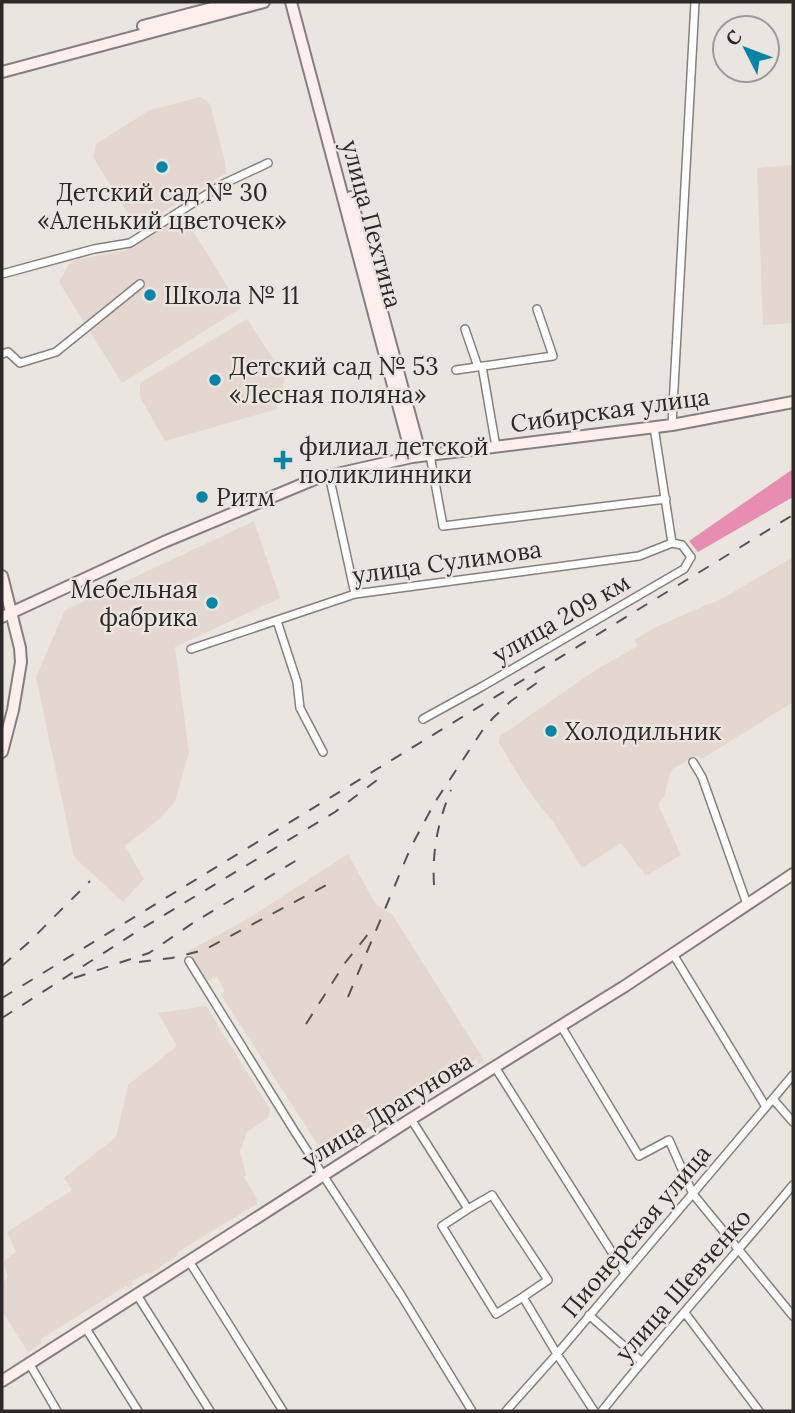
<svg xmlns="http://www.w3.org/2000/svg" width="795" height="1413" viewBox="0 0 795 1413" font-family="Lora,serif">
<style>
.built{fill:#e4d7cf}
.forest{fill:#e78db1}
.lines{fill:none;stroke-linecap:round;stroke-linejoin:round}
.street-casing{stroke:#85807c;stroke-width:10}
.secondary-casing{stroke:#85807c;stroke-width:14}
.street{stroke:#fff;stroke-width:7}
.secondary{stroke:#feeeec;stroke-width:10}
.rail{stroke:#585452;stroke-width:2;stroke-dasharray:12 12;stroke-linecap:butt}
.poi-dot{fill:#0385a8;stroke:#ebe5e0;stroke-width:2.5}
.labels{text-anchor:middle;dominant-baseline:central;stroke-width:5;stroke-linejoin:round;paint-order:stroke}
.poi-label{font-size:24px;fill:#2c2928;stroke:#ebe5e0;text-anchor:start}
.street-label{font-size:24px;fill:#2c2928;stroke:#ebe5e0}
</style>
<rect width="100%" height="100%" fill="#ebe5e0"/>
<path class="built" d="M201,97L210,104L225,161L226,173L137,228L93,157L96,144L150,110Z
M793,165V323L763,325L757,168Z
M183,215L241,308L122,383L59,282L69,264L78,259L124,251Z
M247,319L285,377L277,409L165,441L140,397V383Z
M254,521L280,598L175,647L189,752L175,802L158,820L125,846L144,879L123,902L74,857L36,677L65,610Z
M793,557V702L702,759L696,756L671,770L664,797L658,804L681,855L646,876L621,843L582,868L552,820L540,806L524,784L499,743L500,736L597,669L638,646L634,640L658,626L725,597Z
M348,854L376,905L392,914L484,1060L479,1064L476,1059L410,1100L325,1156L221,995L225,992L217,976L205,982L189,951L249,918Z
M206,1006L270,1109L268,1118L247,1132L240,1152L246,1175L244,1177L257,1199V1204L178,1252L177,1256L150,1274L146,1273L132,1281L133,1284L128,1288L126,1286L41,1339L42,1343L28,1352L2,1311V1283L8,1277L3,1262L16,1252L7,1232L72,1190L64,1178L116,1137L128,1085L177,1046L158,1013Z"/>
<path class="forest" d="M793,469V497L698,552L689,541Z"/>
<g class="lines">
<defs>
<path id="street" d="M2,274L94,249L130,243L223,184L268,163
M465,329L478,367
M2,354L8,352L20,363L56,352L140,284
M482,366L496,447
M456,370L553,356L537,309
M672,425L695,2
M654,427L672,543
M430,455L443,526L666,499
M329,475L355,594
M277,621L297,682L300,708L323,752
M191,649L355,594L639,556L672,543
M423,719L483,686L684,569L691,557L682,545L672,543
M693,762L702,777L747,904
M673,954L766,1107
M189,961L295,1132L401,1295L472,1411
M561,1026L639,1156L669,1140L693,1194L793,1316
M495,1067L625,1273
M773,1099L793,1122
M411,1119L468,1209L442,1226L496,1314L523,1297L557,1354L594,1411
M468,1209L492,1195L548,1280L523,1297
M189,1261L283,1411
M137,1295L210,1411
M685,1313L759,1411
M589,1315L641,1361
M85,1327L138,1411
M29,1363L57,1411
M506,1411L557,1354L793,1075
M602,1411C663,1334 730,1261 793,1185"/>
<path id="secondary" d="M291,2L412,457
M143,26L235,2
M2,72L264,2
M351,197L421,456
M2,576L20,648L21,662L13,710L2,752
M2,617L164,542L315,479L412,457L672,425L793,402
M2,1381L411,1119L625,986L793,874"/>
</defs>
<use href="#street" class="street-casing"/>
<use href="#secondary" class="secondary-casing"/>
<use href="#street" class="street"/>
<use href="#secondary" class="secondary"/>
<path class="rail" d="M434,885C432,851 438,821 451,790
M139,962L172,958L204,950L336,880
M2,966L28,943L90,881
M74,978L149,953L193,923L297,860
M348,997L411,847L435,802L482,731L493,718L511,701L541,680
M2,998L793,515
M2,1018L141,929L335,812L385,774
M306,1024L345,963L369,933"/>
</g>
<g class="poi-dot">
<circle cx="162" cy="167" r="7"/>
<circle cx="150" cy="295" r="7"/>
<circle cx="215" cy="380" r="7"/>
<path d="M279.5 449.5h7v7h7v7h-7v7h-7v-7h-7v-7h7z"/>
<circle cx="202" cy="497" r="7"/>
<circle cx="212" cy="603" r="7"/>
<circle cx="551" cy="731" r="7"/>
</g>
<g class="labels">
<g class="poi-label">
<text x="162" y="192" text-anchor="middle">Детский сад № 30<tspan x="162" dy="28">«Аленький цветочек»</tspan></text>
<text x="164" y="295">Школа № 11</text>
<text x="229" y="366">Детский сад № 53<tspan x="229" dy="28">«Лесная поляна»</tspan></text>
<text x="299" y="446">филиал детской<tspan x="299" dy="28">поликлинники</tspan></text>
<text x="216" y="497">Ритм</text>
<text x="198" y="589" text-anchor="end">Мебельная<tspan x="198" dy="28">фабрика</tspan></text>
<text x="565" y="731">Холодильник</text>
</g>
<g class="street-label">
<text transform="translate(372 224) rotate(75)">улица Пехтина</text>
<text transform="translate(610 410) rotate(-8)">Сибирская улица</text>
<text transform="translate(447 562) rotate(-8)">улица Сулимова</text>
<text transform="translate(561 618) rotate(-30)">улица 209 км</text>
<text transform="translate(387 1110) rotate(-32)">улица Драгунова</text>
<text transform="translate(636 1231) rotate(-50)">Пионерская улица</text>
<text transform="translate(683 1285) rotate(-49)">улица Шевченко</text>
</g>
</g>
<rect width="795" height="1413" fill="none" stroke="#2c2928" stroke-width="7"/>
<g transform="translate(746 49) rotate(312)"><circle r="33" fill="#ebe5e0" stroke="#9f9a96" stroke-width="2"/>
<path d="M0-5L12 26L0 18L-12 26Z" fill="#0385a8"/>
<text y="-10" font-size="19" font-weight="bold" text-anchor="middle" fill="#2c2928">С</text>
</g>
</svg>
